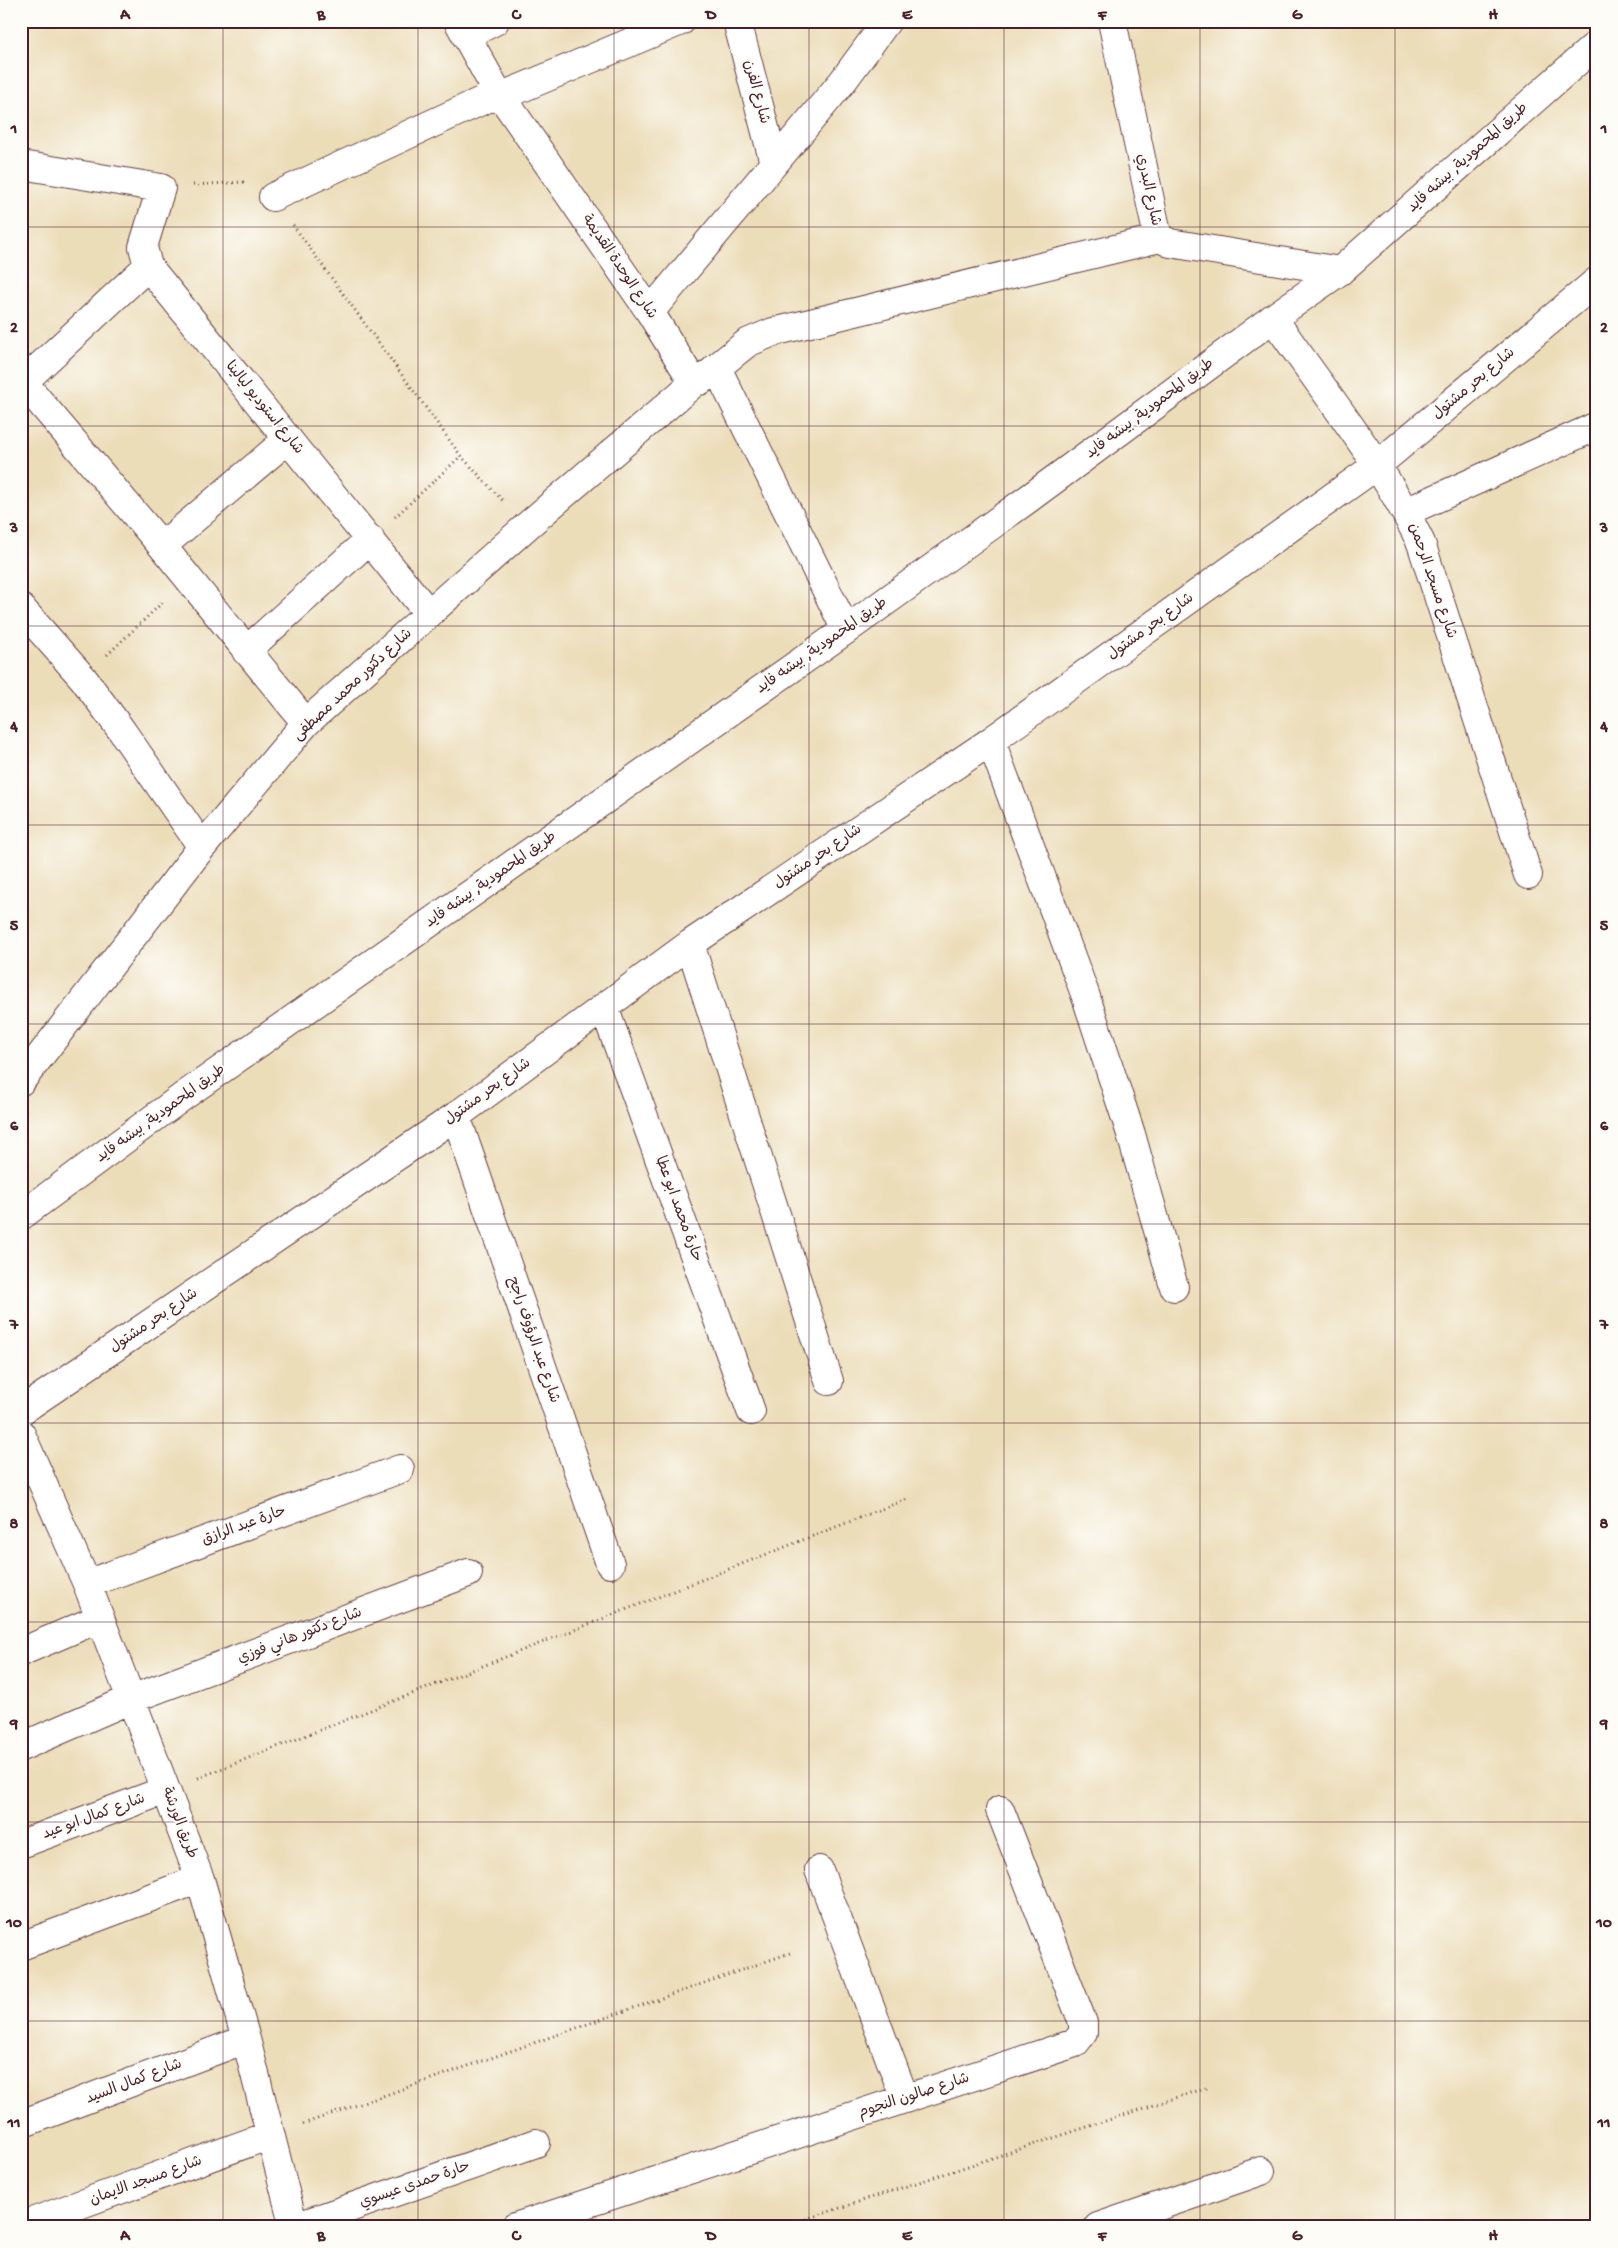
<svg xmlns="http://www.w3.org/2000/svg" width="1618" height="2248" viewBox="0 0 1618 2248" font-family="'Gochi Hand','Playpen Sans Arabic',sans-serif">
<style>
.lines{fill:none;stroke-linecap:round;stroke-linejoin:round}
.minor-casing{stroke:#623c40;stroke-width:30}
.tertiary-casing{stroke:#623c40;stroke-width:30}
.path{stroke:#623c40;stroke-width:3;stroke-dasharray:1 4;stroke-linecap:butt}
.minor{stroke:#fff;stroke-width:28}
.tertiary{stroke:#fff;stroke-width:28}
.grid{fill:none;stroke:#4a1f2b;stroke-width:1;stroke-opacity:0.55}
.labels{text-anchor:middle;dominant-baseline:central;stroke-width:4;stroke-linejoin:round;paint-order:stroke}
.street-label{font-size:15px;fill:#4a1f2b;stroke:#fdfcf7}
.neatline{fill:none;stroke:#4a1f2b;stroke-width:2}
.grid-label{font-size:16px;text-anchor:middle;font-weight:bold;fill:#4a1f2b}
</style>
<rect width="100%" height="100%" fill="#fdfcf7"/>
<filter id="ink" filterUnits="userSpaceOnUse"><feTurbulence type="fractalNoise" baseFrequency=".02" numOctaves="2"/><feDisplacementMap in="SourceGraphic" scale="10" xChannelSelector="R" yChannelSelector="G"/><feConvolveMatrix kernelMatrix="1 2 1 2 8 2 1 2 1" color-interpolation-filters="sRGB"/></filter>
<filter id="wash" filterUnits="userSpaceOnUse"><feTurbulence type="fractalNoise" baseFrequency=".0096" numOctaves="4" result="noise"/><feDisplacementMap in="SourceGraphic" scale="20" xChannelSelector="R" yChannelSelector="G"/><feGaussianBlur stdDeviation="1.12" result="paint"/><feColorMatrix in="noise" values="0 0 0 0 0 0 0 0 0 0 0 0 0 0 0 0 0 1.4 0 .05"/><feComposite in="paint" operator="in"/></filter>
<g filter="url(#wash)">
<rect width="100%" height="100%" fill="#ecddb9"/>
</g>
<g filter="url(#ink)">
<g class="lines">
<defs>
<path id="minor" d="M458,21L500,97L681,21
M737,21L774,163
M1112,21L1157,233L1160,238L1170,243L1340,271
M466,36L495,21
M21,165L161,188L143,247L148,266L429,614
M273,197L492,96L504,100L650,312L692,380L700,381L717,368L846,630
M650,312L843,81L887,21
M1273,318C1324,392 1382,462 1421,543L1528,875
M716,368L747,343L773,332L1160,238
M23,382L162,546L306,723
M21,384L148,266
M1406,512L1597,426
M162,546L288,439
M21,608L83,678L122,731L202,847
M246,651L370,539
M991,741L1085,994L1131,1134L1174,1287
M690,944L829,1381
M604,1007L751,1411
M21,1081L202,847L306,723L527,526L695,382
M456,1116L610,1564
M21,1411L456,1116L690,944L991,741L1376,466L1597,281
M21,1434L87,1584L200,1879L246,2039L294,2227
M87,1584L400,1469
M21,1652L100,1618
M21,1747L131,1699L468,1573
M21,1844L166,1790
M819,1870L905,2099
M21,1946L200,1879
M21,2124L246,2039
M21,2226L270,2135
M295,2227L536,2143
M515,2227L1075,2043L1083,2033V2023L1000,1810
M1098,2227L1261,2171"/>
<path id="tertiary" d="M21,1216L185,1095L846,630L1028,499L1273,318L1340,271L1597,44"/>
</defs>
<use href="#minor" class="minor-casing"/>
<use href="#tertiary" class="tertiary-casing"/>
<path class="path" d="M193,185L244,182
M293,225L461,456L504,502
M395,517L461,456
M107,655L164,601
M198,1778L907,1499
M303,2124L790,1953
M782,2227L1206,2088"/>
<use href="#minor" class="minor"/>
<use href="#tertiary" class="tertiary"/>
</g>
</g>
<path class="grid" d="M223,21V2227M418,21V2227M614,21V2227M809,21V2227M1004,21V2227M1200,21V2227M1395,21V2227M21,227H1597M21,426H1597M21,626H1597M21,825H1597M21,1024H1597M21,1224H1597M21,1423H1597M21,1622H1597M21,1822H1597M21,2021H1597"/>
<g class="labels">
<g class="street-label">
<text transform="translate(756 92) rotate(75)">شارع الفرن</text>
<text transform="translate(1468 158) rotate(-42)">طريق المحمودية, بيشه فايد</text>
<text transform="translate(1148 190) rotate(78)">شارع البدري</text>
<text transform="translate(619 267) rotate(56)">شارع الوحدة القديمة</text>
<text transform="translate(1474 384) rotate(-40)">شارع بحر مشتول</text>
<text transform="translate(264 408) rotate(51)">شارع استوديو ليالينا</text>
<text transform="translate(1150 409) rotate(-37)">طريق المحمودية, بيشه فايد</text>
<text transform="translate(1432 581) rotate(71)">شارع مسجد الرحمن</text>
<text transform="translate(1151 627) rotate(-36)">شارع بحر مشتول</text>
<text transform="translate(822 646) rotate(-35)">طريق المحمودية, بيشه فايد</text>
<text transform="translate(353 685) rotate(-43)">شارع دكتور محمد مصطفى</text>
<text transform="translate(818 857) rotate(-34)">شارع بحر مشتول</text>
<text transform="translate(491 880) rotate(-35)">طريق المحمودية, بيشه فايد</text>
<text transform="translate(488 1092) rotate(-36)">شارع بحر مشتول</text>
<text transform="translate(161 1114) rotate(-36)">طريق المحمودية, بيشه فايد</text>
<text transform="translate(678 1209) rotate(70)">حارة محمد ابو عطا</text>
<text transform="translate(154 1321) rotate(-34)">شارع بحر مشتول</text>
<text transform="translate(533 1340) rotate(71)">شارع عبد الرؤوف راجح</text>
<text transform="translate(244 1526) rotate(-20)">حارة عبد الرازق</text>
<text transform="translate(300 1636) rotate(-21)">شارع دكتور هاني فوزي</text>
<text transform="translate(94 1817) rotate(-20)">شارع كمال ابو عيد</text>
<text transform="translate(179 1823) rotate(69)">طريق الورشة</text>
<text transform="translate(134 2082) rotate(-21)">شارع كمال السيد</text>
<text transform="translate(914 2096) rotate(-18)">شارع صالون النجوم</text>
<text transform="translate(146 2181) rotate(-20)">شارع مسجد الايمان</text>
<text transform="translate(415 2185) rotate(-19)">حارة حمدى عيسوي</text>
</g>
</g>
<rect width="1618" height="2248" fill="none" stroke="#fdfcf7" stroke-width="55"/>
<rect x="28" y="28" width="1562" height="2192" class="neatline"/>
<g class="grid-label">
<text x="125" y="19">A</text>
<text x="321" y="19">B</text>
<text x="516" y="19">C</text>
<text x="711" y="19">D</text>
<text x="907" y="19">E</text>
<text x="1102" y="19">F</text>
<text x="1297" y="19">G</text>
<text x="1493" y="19">H</text>
<text x="14" y="133">1</text>
<text x="1604" y="133">1</text>
<text x="14" y="332">2</text>
<text x="1604" y="332">2</text>
<text x="14" y="532">3</text>
<text x="1604" y="532">3</text>
<text x="14" y="731">4</text>
<text x="1604" y="731">4</text>
<text x="14" y="930">5</text>
<text x="1604" y="930">5</text>
<text x="14" y="1130">6</text>
<text x="1604" y="1130">6</text>
<text x="14" y="1329">7</text>
<text x="1604" y="1329">7</text>
<text x="14" y="1528">8</text>
<text x="1604" y="1528">8</text>
<text x="14" y="1728">9</text>
<text x="1604" y="1728">9</text>
<text x="14" y="1927">10</text>
<text x="1604" y="1927">10</text>
<text x="14" y="2127">11</text>
<text x="1604" y="2127">11</text>
<text x="125" y="2240">A</text>
<text x="321" y="2240">B</text>
<text x="516" y="2240">C</text>
<text x="711" y="2240">D</text>
<text x="907" y="2240">E</text>
<text x="1102" y="2240">F</text>
<text x="1297" y="2240">G</text>
<text x="1493" y="2240">H</text>
</g>
</svg>
